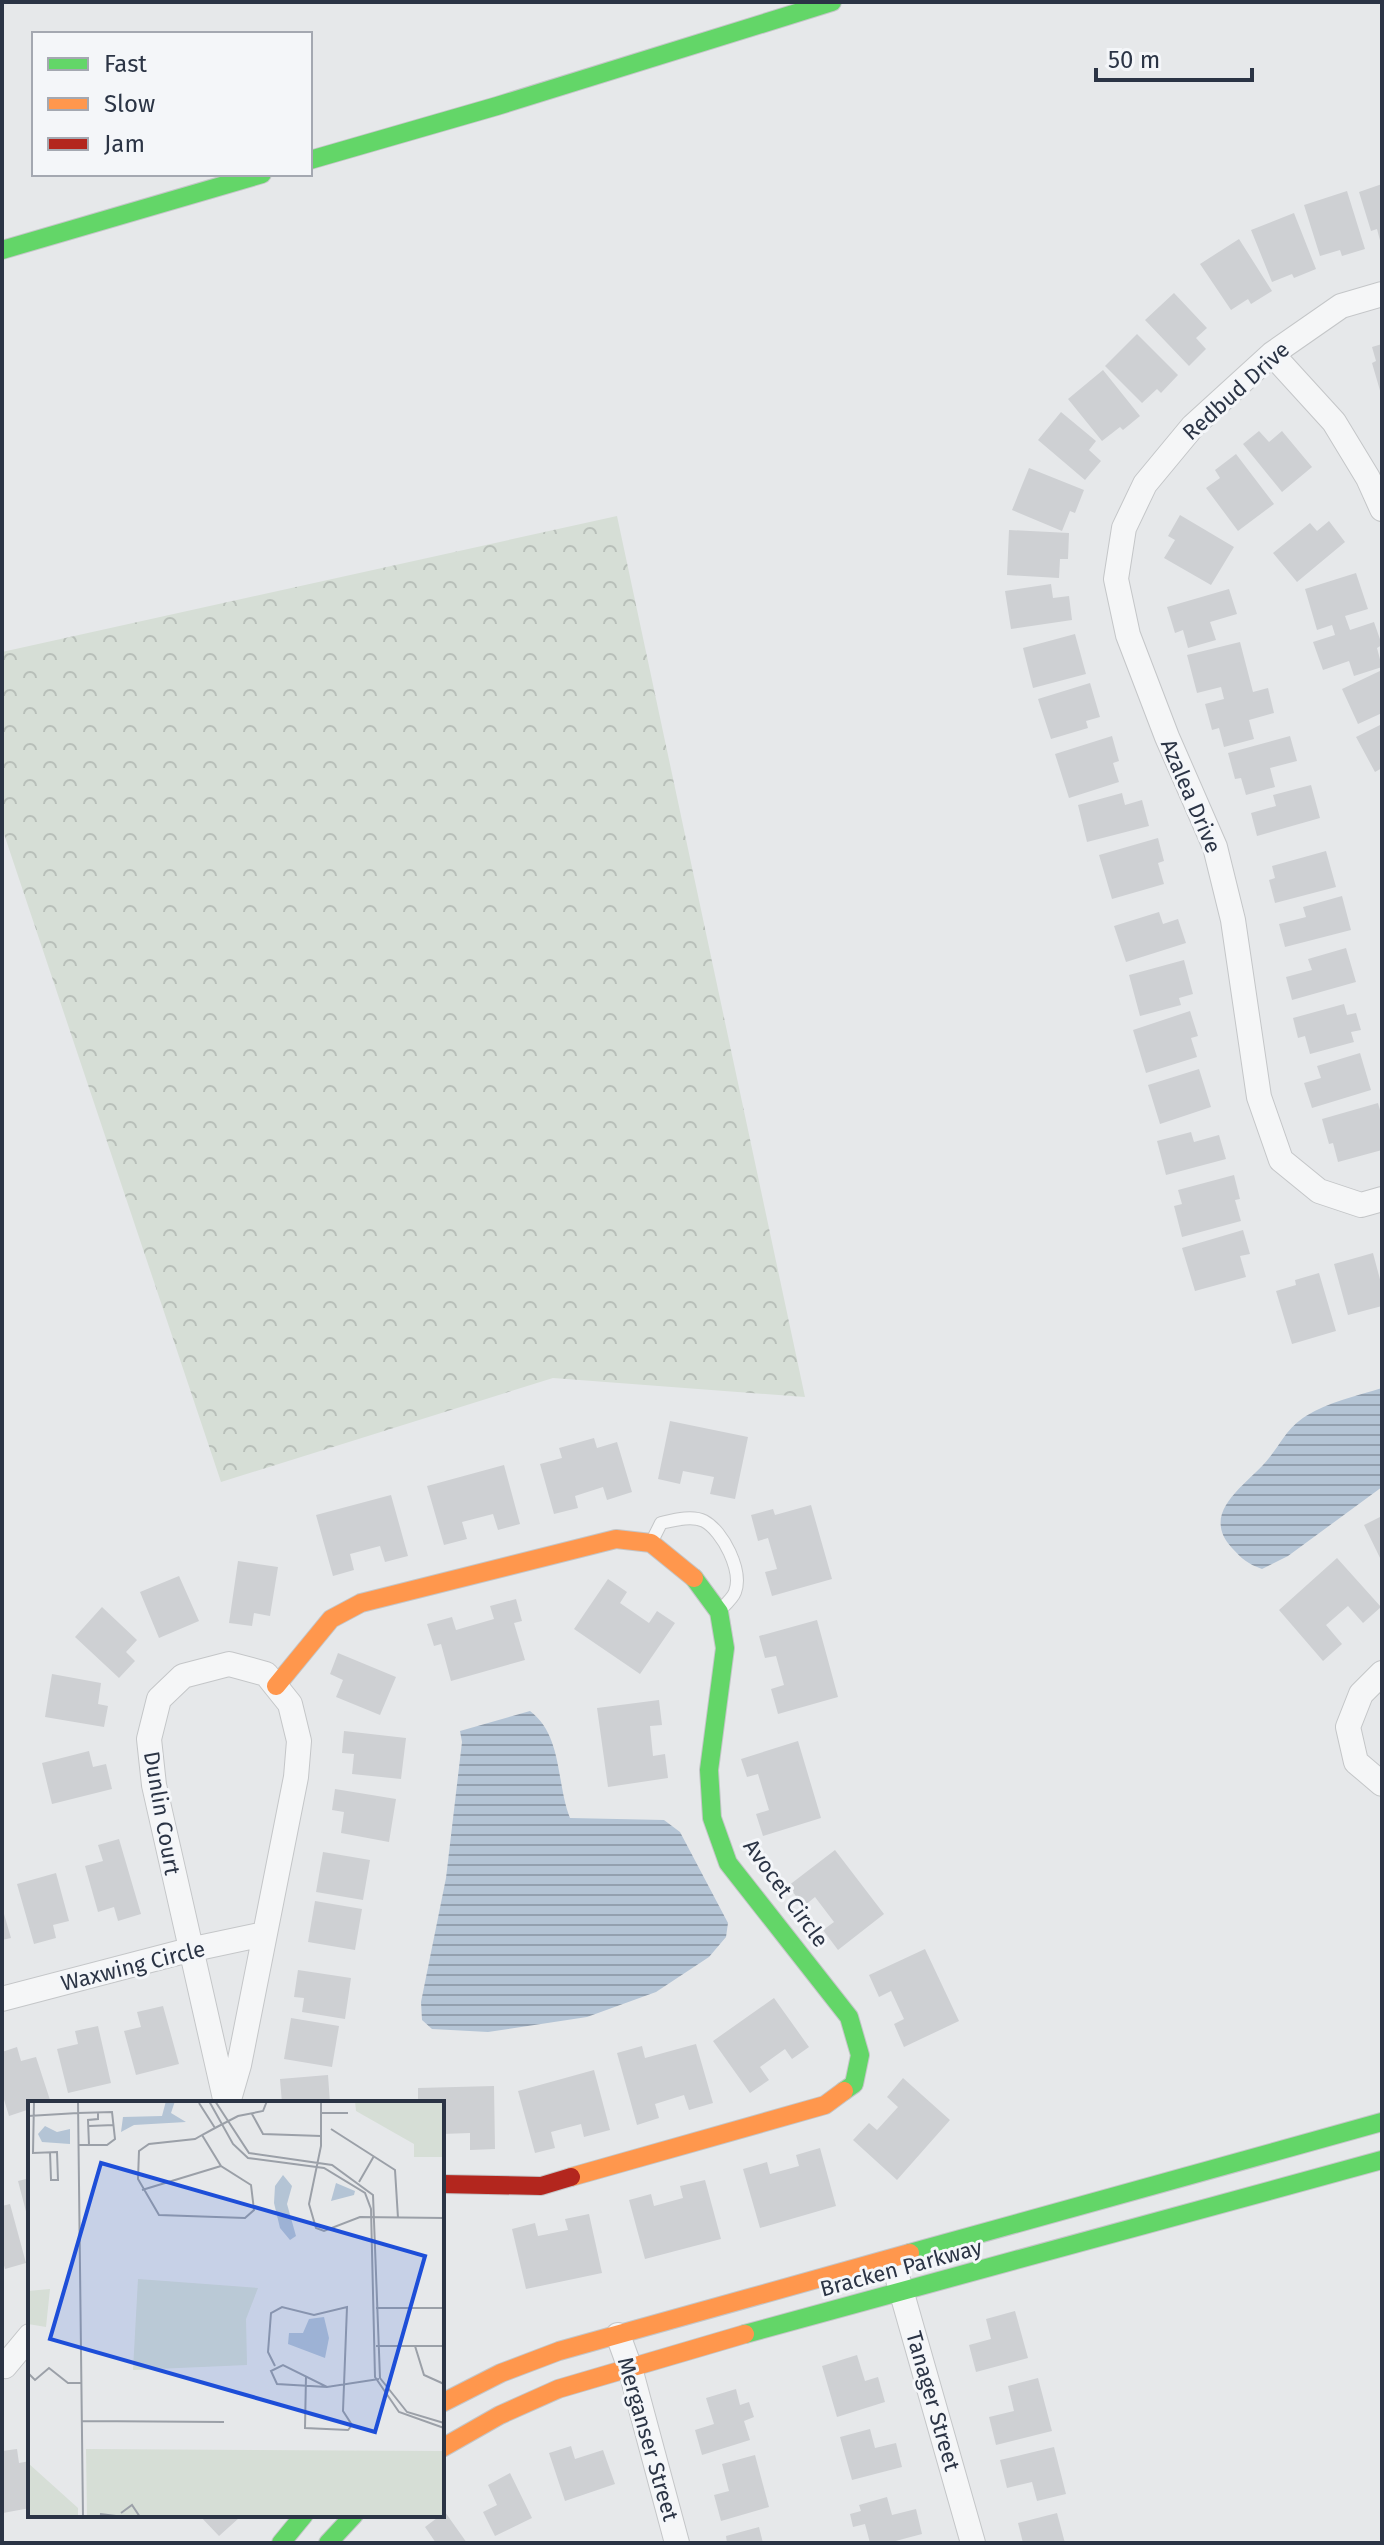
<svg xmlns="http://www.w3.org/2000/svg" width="1384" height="2545" viewBox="0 0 1384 2545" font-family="'Fira Sans',sans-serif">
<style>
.forest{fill:url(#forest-crowns)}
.water{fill:url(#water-rules)}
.building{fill:#ced0d3}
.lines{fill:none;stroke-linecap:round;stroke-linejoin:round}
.lane-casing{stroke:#c4c6c8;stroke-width:14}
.street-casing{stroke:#c4c6c8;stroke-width:26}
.fast-casing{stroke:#c4c6c8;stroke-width:20}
.slow-casing{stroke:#c4c6c8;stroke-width:20}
.jam-casing{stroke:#c4c6c8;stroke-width:20}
.lane{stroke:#f5f6f7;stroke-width:12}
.street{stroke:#f5f6f7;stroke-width:24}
.fast{stroke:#63d668;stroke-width:18}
.slow{stroke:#ff974d;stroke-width:18}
.jam{stroke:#b3261e;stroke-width:18}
.labels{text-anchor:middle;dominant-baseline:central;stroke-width:6;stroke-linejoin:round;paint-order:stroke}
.street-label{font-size:22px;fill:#2b3445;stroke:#f4f6f9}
.inset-road{fill:none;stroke:#9ba0a8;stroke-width:2}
.view{fill:#1d4ed8;fill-opacity:0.15;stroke:#1d4ed8;stroke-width:4}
.inset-edge{fill:none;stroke:#2b3445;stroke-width:4}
</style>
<defs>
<pattern id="forest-crowns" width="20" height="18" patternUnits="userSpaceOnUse" patternTransform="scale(2)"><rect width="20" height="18" fill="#d6ded6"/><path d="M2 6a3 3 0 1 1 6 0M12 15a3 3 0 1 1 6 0" fill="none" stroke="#b8bfb9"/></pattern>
<pattern id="water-rules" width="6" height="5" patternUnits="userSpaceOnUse" patternTransform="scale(2)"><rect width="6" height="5" fill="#b4c4d5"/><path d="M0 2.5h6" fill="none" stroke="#93a0af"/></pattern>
</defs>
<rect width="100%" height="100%" fill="#e6e8ea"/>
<path class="forest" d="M617,516L805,1397L553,1378L221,1482L2,828V652Z"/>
<path class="water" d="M1382,1388V1487L1288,1556L1262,1569C1248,1564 1242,1559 1232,1548C1198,1511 1249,1484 1269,1458C1283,1441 1286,1429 1306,1416C1329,1402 1356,1396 1382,1388Z
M530,1711C563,1736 556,1783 570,1818L664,1820L680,1832L728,1923L726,1937L709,1957L656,1992L587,2017L488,2032L432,2029L422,2020L421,2002L446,1878L462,1742L460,1731Z"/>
<path class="building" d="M1382,184V244H1381L1377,229L1371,231L1359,192Z
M1347,191L1365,249L1342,256L1340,250L1320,256L1304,205Z
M1294,213L1316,269L1294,278L1292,274L1272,282L1251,230Z
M1239,239L1272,291L1251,304L1248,299L1231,310L1200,264Z
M1174,293L1207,328L1196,338L1206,349L1189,366L1145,320Z
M1137,334L1178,375L1161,393L1157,389L1142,403L1105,366Z
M1382,344V394H1381L1372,363L1376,361L1372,347Z
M1103,370L1140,416L1123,430L1120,427L1102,441L1068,399Z
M1061,412L1096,441L1089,450L1101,461L1085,480L1038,440Z
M1259,431L1269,442L1282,431L1312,467L1282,492L1243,444Z
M1236,454L1274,504L1238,531L1206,488L1220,478L1215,470Z
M1029,468L1084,490L1075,513L1070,511L1062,531L1012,510Z
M1180,515L1234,547L1211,585L1164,558L1175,540L1168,536Z
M1329,521L1345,542L1297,582L1273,553L1310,523L1317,531Z
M1009,530L1069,533L1068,559H1060L1059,578L1007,575Z
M1356,573L1368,609L1345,616L1350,630L1374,622L1382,645L1377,648L1382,667L1354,676L1349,661L1323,670L1313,642L1335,635L1332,625L1317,630L1305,589Z
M1051,584L1053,598L1069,596L1072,620L1011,629L1005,591Z
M1229,589L1237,614L1210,622L1216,640L1188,648L1183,630L1175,633L1167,607Z
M1075,634L1086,674L1033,688L1023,648Z
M1240,642L1253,692L1268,688L1274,713L1249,720L1254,739L1224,747L1219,728L1212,730L1205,704L1224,699L1221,687L1197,693L1187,655Z
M1382,670V713L1358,724L1342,689Z
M1090,683L1100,717L1086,721L1088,728L1051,739L1038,699Z
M1382,724V768L1375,772L1356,737Z
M1112,736L1119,761L1113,763L1119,782L1069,798L1055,754Z
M1290,736L1297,761L1270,768L1275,787L1246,795L1241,778L1235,779L1228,753Z
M1311,785L1320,818L1257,836L1251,813L1276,806L1273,795Z
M1122,793L1125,805L1142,800L1149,826L1087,842L1078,805Z
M1158,838L1164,861L1158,863L1164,884L1112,899L1099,855Z
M1326,851L1336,887L1275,903L1269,880L1275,878L1272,866Z
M1342,896L1351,930L1285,947L1279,924L1306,917L1303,907Z
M1159,912L1163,924L1178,919L1186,943L1126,962L1114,926Z
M1346,948L1356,982L1292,1000L1286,977L1312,970L1308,959Z
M1184,960L1193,994L1179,998L1181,1005L1140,1016L1129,975Z
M1344,1004L1347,1015L1356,1013L1361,1030L1351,1032L1354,1042L1310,1054L1305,1036L1298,1038L1293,1018Z
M1190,1011L1198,1036L1191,1038L1197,1057L1146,1073L1133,1030Z
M1360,1053L1371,1090L1312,1108L1304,1083L1321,1078L1317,1066Z
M1199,1069L1211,1107L1160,1124L1148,1085Z
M1378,1103L1382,1117V1150L1338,1162L1333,1143L1329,1144L1322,1119Z
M1191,1132L1194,1142L1219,1135L1226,1159L1166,1175L1157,1141Z
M1234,1175L1240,1199L1235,1200L1241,1221L1182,1237L1174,1206L1182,1204L1178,1190Z
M1243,1230L1250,1254L1240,1256L1246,1277L1195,1291L1182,1248Z
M1373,1253L1382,1287V1306L1348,1315L1334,1264Z
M1319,1273L1336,1331L1292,1344L1276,1291L1296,1285L1295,1280Z
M670,1421L748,1437L735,1499L710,1494L714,1477L683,1471L680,1484L658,1479Z
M594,1438L597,1448L617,1442L632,1492L607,1500L603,1487L575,1496L578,1508L554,1514L540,1464L562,1458L559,1448Z
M504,1465L520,1524L498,1530L493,1514L462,1522L467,1539L444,1545L427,1486Z
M391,1495L408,1556L385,1562L380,1546L350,1554L354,1570L333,1576L316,1515Z
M811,1505L832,1579L772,1596L765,1572L777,1569L768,1538L758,1541L751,1515L773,1509L775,1515Z
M1380,1517L1382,1521V1562L1364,1525Z
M1337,1558L1381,1607L1363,1623L1348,1606L1326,1625L1342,1644L1323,1661L1279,1610Z
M238,1561L278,1567L270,1616L254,1613L252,1626L229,1623Z
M179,1576L199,1621L159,1638L140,1592Z
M608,1579L627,1592L620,1603L649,1623L657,1611L675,1623L640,1674L574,1629Z
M516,1599L522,1621L514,1623L525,1660L451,1681L441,1644L434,1646L427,1624L452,1617L456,1630L494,1619L490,1606Z
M102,1607L137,1640L126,1652L135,1661L119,1678L75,1637Z
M817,1620L838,1697L778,1714L771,1689L784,1685L776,1656L765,1658L759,1636Z
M338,1653L396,1677L380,1715L336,1697L343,1680L330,1674Z
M52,1674L101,1683L98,1704L108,1706L104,1727L45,1717Z
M659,1700L662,1725L650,1726L653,1756L665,1754L668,1778L608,1787L597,1708Z
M344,1731L406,1738L401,1779L352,1774L354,1754L342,1753Z
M798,1741L821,1818L763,1836L756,1814L769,1810L758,1774L747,1777L741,1759Z
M89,1751L93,1767L106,1764L112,1789L52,1804L42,1763Z
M335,1789L396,1799L389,1842L341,1833L344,1812L332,1810Z
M119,1839L141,1914L118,1921L114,1907L98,1912L85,1866L103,1861L98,1845Z
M835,1850L884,1914L838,1950L823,1930L834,1922L815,1897L804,1906L788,1886Z
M323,1852L370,1860L363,1900L316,1892Z
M56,1873L69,1921L53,1925L56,1938L34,1944L17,1884Z
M315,1901L362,1909L355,1950L308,1942Z
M2,1907L11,1938L2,1940Z
M925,1949L959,2021L904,2047L894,2024L904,2019L891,1991L879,1997L869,1975Z
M298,1970L351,1978L345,2019L302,2012L304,1998L294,1997Z
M774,1998L809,2047L792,2059L785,2049L760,2067L769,2080L750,2093L713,2041Z
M163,2006L179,2064L136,2075L124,2031L141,2027L137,2012Z
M291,2018L339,2026L332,2067L284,2059Z
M98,2026L111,2083L68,2093L57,2049L78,2044L75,2031Z
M696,2044L713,2103L689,2110L684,2095L655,2104L659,2118L637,2125L617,2053L642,2046L645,2058Z
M17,2047L21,2061L36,2057L51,2103H30V2109L9,2116L2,2093V2052Z
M594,2070L610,2130L584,2137L581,2124L551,2132L555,2148L535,2153L518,2091Z
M328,2075L330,2103H282L280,2079Z
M903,2078L950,2120L897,2180L853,2140L869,2123L877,2130L898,2107L887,2097Z
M494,2086L495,2149L470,2150V2133L442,2134V2103H418V2088Z
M820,2148L836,2206L760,2228L743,2169L767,2162L770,2174L799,2166L796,2155Z
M30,2178V2222L29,2223L18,2181Z
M705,2180L721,2239L645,2259L629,2200L651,2194L654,2206L683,2198L680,2186Z
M10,2204L26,2263L5,2269L2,2258V2206Z
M589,2214L602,2273L526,2289L512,2229L535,2223L538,2236L568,2230L565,2219Z
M1015,2311L1028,2358L976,2372L969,2345L991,2339L986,2319Z
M857,2355L865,2381L878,2377L885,2402L837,2417L822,2366Z
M1038,2378L1052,2431L996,2445L989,2417L1014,2411L1008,2386Z
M736,2389L740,2405L749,2402L754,2417L744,2421L750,2440L702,2455L695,2430L714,2424L706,2398Z
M870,2429L875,2448L896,2443L902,2467L852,2480L840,2437Z
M571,2446L575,2459L603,2450L615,2484L565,2501L549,2453Z
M1054,2447L1066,2494L1037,2501L1032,2482L1007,2488L1000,2460Z
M17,2449L19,2463L30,2461V2508L3,2513L2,2451Z
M755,2455L769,2507L721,2521L714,2495L729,2491L722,2464Z
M510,2473L532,2518L495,2536L483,2512L497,2505L488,2485Z
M887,2497L892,2515L916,2509L922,2534L888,2543H870L865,2524L853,2527L850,2514L861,2511L859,2505Z
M445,2512L467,2543H436L425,2527Z
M1057,2513L1065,2543H1023L1018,2523Z
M199,2515H237L239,2518L219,2536Z
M759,2527L763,2543H727L726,2536Z"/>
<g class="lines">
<defs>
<path id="lane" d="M651,1543L661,1523C674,1520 692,1515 704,1521C723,1531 743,1571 735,1592C733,1598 724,1606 719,1611"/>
<path id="street" d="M1382,294L1341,306L1272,354L1193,426L1145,484L1124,528L1116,579L1128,635L1167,737L1215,847L1233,920L1259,1097L1281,1160L1319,1191L1361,1205L1382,1199
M1272,354L1334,422L1368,478L1382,509
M1382,1673L1361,1694L1348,1727L1356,1762L1382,1784
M2,1999L189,1950L264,1934
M226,2103L154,1785L149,1739L159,1699L183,1676L229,1664L266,1674L290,1704L299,1741L296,1777L239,2065L228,2103
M897,2276L973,2543
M618,2335L630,2368L677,2543
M2,2365L5,2366L30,2336"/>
<path id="fast" d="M310,160L497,106L832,2
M2,250L262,174
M694,1578L719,1612L725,1648L709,1770L712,1818L728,1863L849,2017L860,2055L854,2084L844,2091
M910,2253L1382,2122
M745,2334L1382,2160
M281,2543L304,2515
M328,2543L354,2515"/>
<path id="slow" d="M276,1686L331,1619L361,1603L616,1539L651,1543L694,1578
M571,2177L825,2105L844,2091
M442,2403L501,2373L559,2351L910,2253
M442,2448L500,2415L558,2389L745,2334"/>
<path id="jam" d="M442,2184L541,2186L571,2177"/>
</defs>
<use href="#lane" class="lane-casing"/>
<use href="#street" class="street-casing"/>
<use href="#fast" class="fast-casing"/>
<use href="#slow" class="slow-casing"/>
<use href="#jam" class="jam-casing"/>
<use href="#lane" class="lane"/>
<use href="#street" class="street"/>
<use href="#fast" class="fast"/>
<use href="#slow" class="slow"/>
<use href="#jam" class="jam"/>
</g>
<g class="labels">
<g class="street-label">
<text transform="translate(1236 391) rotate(-42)">Redbud Drive</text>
<text transform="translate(1191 796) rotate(67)">Azalea Drive</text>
<text transform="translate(162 1813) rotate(80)">Dunlin Court</text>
<text transform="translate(786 1893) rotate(54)">Avocet Circle</text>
<text transform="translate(133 1966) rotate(-14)">Waxwing Circle</text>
<text transform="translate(901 2268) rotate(-15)">Bracken Parkway</text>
<text transform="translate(933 2401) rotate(74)">Tanager Street</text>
<text transform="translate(648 2439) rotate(74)">Merganser Street</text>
</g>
</g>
<g transform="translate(28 2101)">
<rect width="416" height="416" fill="#e6e8ea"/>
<path d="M58,348L416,350V416H59Z" fill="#d6ded6"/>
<path d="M327,0H416V56H386V43L328,10ZM110,178L230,187L218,218L219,264L105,269ZM22,188L18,226L0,223V190ZM0,362L50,407V416H0Z" fill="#d6ded6"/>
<path d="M138,0H147L143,12L158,21L106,24L93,31L95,16L134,15ZM17,25L29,31L42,28V43L14,41L10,33ZM255,74L264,85L259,103L268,135L262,139L252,127L246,102L247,85ZM308,82L327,90L326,94L303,100ZM296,216L301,237L297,257L260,243L261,232H275L281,218Z" fill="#b4c4d5"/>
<path class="inset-road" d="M6,0L5,52L29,51L30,79H23L22,51M50,0L55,416M181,0L205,43L220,57L296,67L337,92L343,108L347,276L371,311L416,327M187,0L221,52L304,64L345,94L352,277L379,311L416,322M293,0V45L281,103L288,127L296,130L332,116L416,117M171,2L187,27M50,12L84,11L87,38L79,44H51M293,12H320M224,13L235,33L293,35M0,15L50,12M61,25L86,24M303,28L367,69L370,117M174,34L193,65L223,84L226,109L217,117L131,114L110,78L111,50L121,43L167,38L174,34L187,27L210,15L235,10L239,0M61,44L60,19L70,18V11M331,81L346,55M114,89L193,65M348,207H416M348,245H416M387,245L396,274L416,283M247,265L240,251L243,212L254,206L286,214L319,206L315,310L324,324L320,329L277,327L278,275M0,272L7,279L21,267L40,282H53M299,286L249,283L243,270L255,264L299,286L351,278M54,320L196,321M93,412L104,404L112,416M72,413L96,416"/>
<path class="view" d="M73,62L397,155L347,331L22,238Z"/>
<rect width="416" height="416" class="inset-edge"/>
</g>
<rect width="1384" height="2545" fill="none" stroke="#2b3445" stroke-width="8"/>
<rect x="32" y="32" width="280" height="144" fill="#f4f6f9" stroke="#a4a8b1" stroke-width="2"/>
<rect x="48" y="58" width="40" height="12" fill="#63d668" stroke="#a4a8b1" stroke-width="2"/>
<text x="104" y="72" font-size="24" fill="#2b3445">Fast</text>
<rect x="48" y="98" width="40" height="12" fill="#ff974d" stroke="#a4a8b1" stroke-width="2"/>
<text x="104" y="112" font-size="24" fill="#2b3445">Slow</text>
<rect x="48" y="138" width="40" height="12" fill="#b3261e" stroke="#a4a8b1" stroke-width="2"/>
<text x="104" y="152" font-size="24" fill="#2b3445">Jam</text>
<path d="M1096 68v12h156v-12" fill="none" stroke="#2b3445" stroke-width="4"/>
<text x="1108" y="68" font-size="24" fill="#2b3445" stroke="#f4f6f9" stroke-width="6" paint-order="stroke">50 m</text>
</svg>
